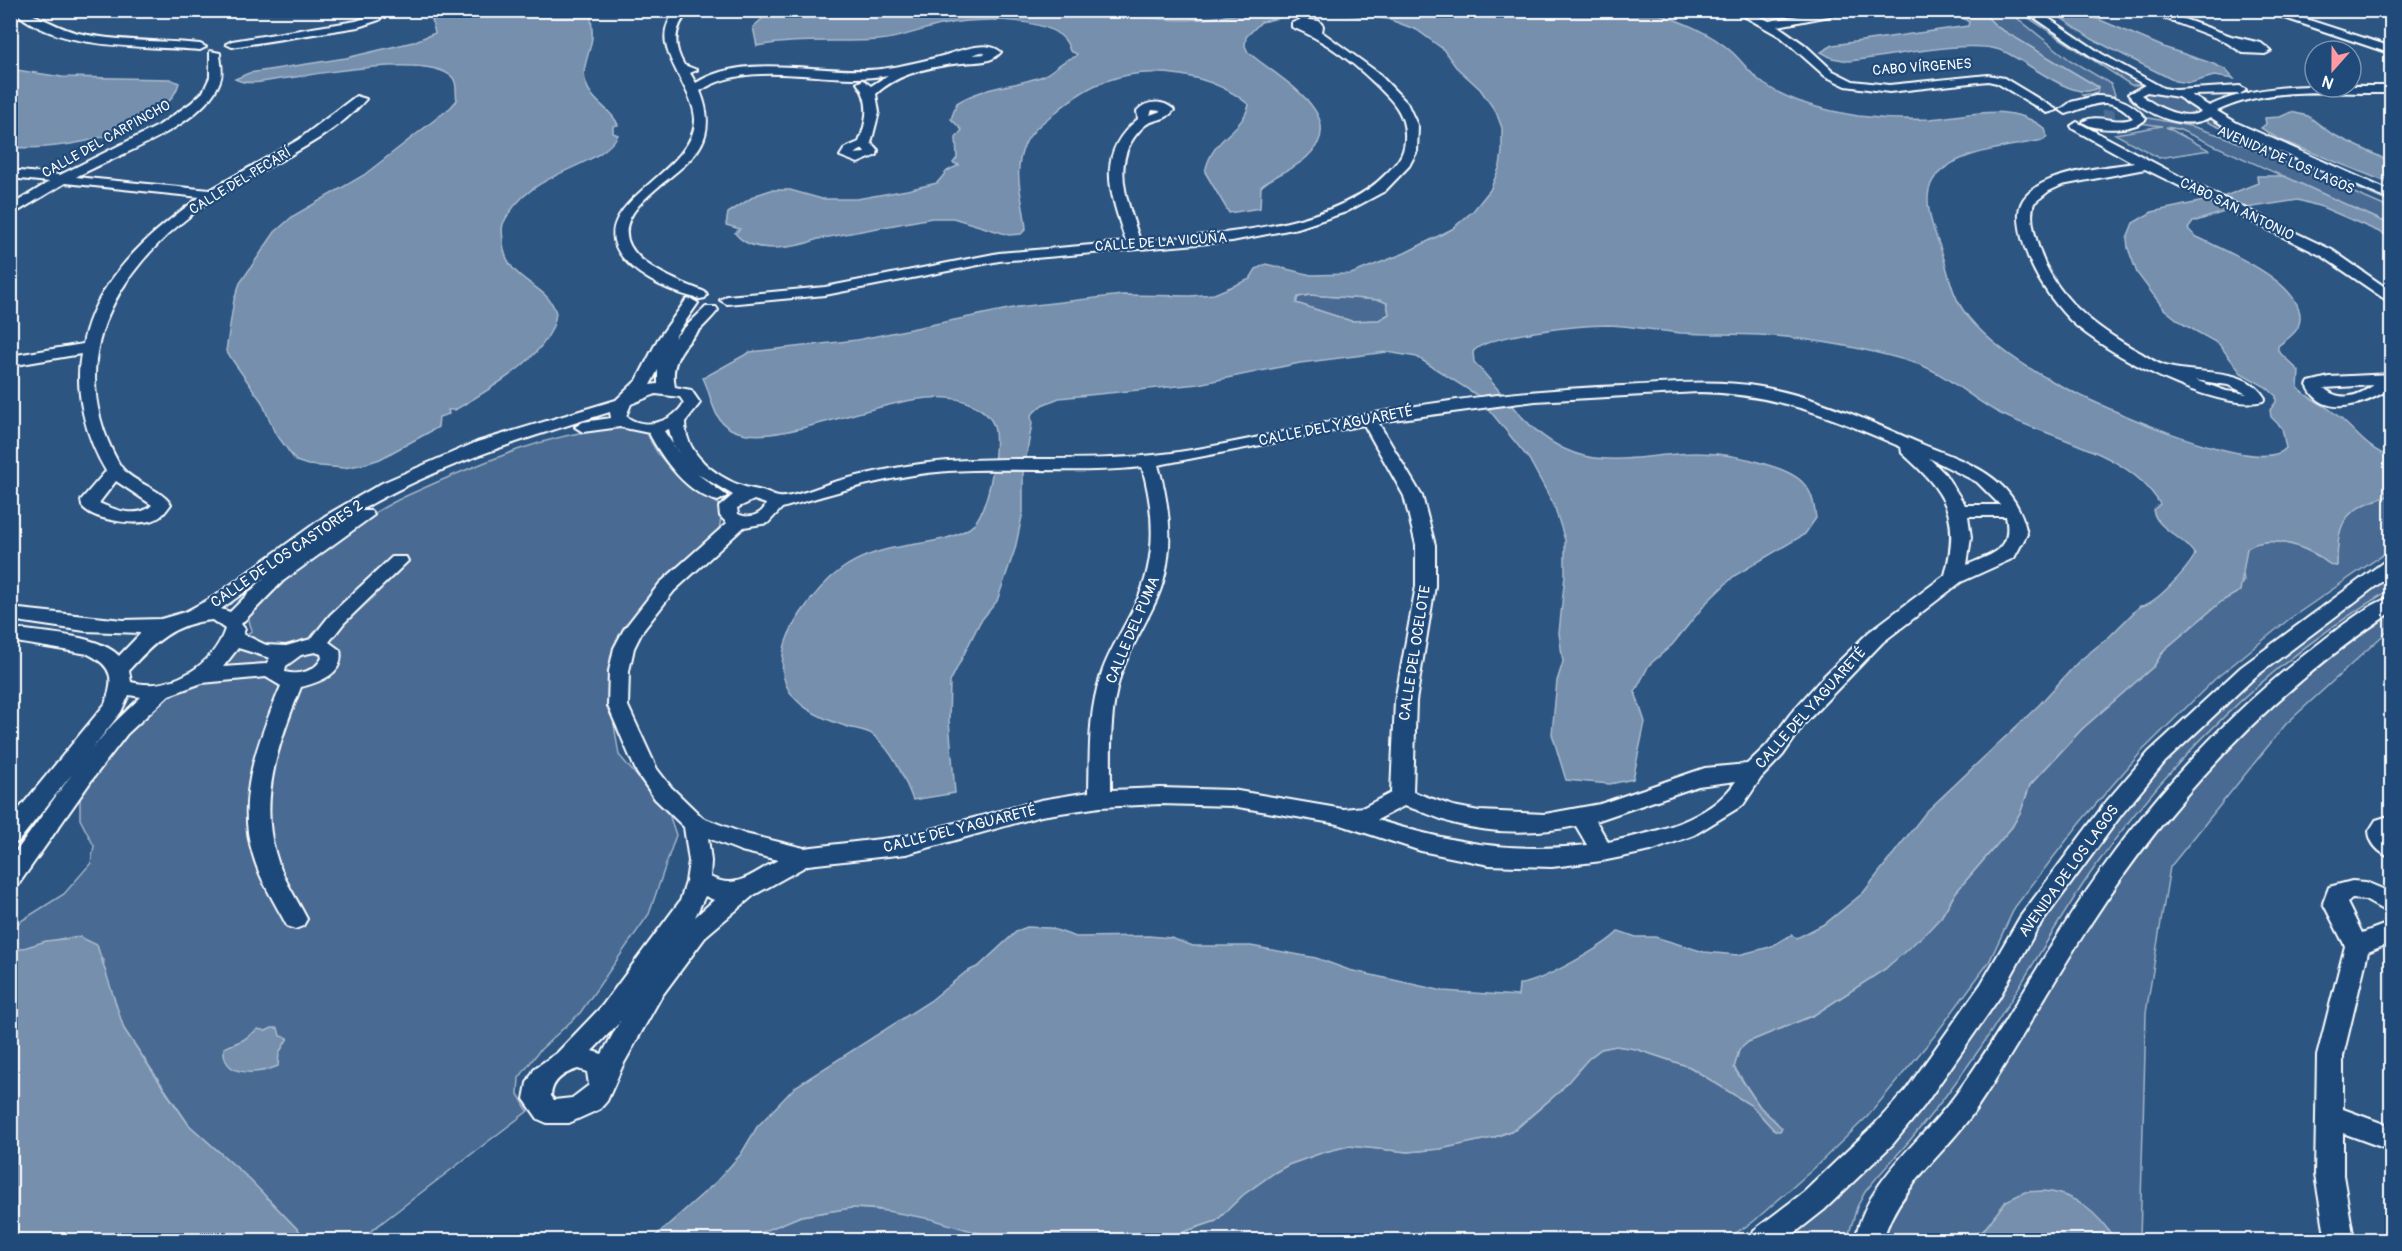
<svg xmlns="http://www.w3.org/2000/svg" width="2402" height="1251" viewBox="0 0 2402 1251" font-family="Pangolin,sans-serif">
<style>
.green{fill:#486b92;stroke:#a4b5c8;stroke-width:1.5}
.water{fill:#748fad;stroke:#acbcce;stroke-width:1.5;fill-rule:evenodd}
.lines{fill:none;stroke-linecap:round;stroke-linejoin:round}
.minor-tunnel{stroke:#4c6e95;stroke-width:12;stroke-dasharray:12 6;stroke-linecap:butt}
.minor-casing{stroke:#fff;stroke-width:4}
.minor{fill:#1f4a7a;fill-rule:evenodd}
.labels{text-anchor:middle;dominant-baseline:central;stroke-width:4.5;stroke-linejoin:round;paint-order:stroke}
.far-street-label{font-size:14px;fill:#fff;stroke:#1f4a7a}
.street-label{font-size:15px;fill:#fff;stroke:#1f4a7a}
</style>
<rect width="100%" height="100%" fill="#2c5582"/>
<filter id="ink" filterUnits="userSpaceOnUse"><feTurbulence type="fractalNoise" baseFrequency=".0167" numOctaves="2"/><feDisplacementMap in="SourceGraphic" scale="12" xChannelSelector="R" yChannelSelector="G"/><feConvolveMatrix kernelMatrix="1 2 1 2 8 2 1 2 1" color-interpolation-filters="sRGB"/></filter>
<g filter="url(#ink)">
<path class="green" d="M1981,11H2008L2070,60L2111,84L2115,95C2107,100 2090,100 2082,95L2097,93L2098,87L1997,27Z
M2018,11H2023L2145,85H2131Z
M2142,91L2183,98L2201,112C2178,119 2160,108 2140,96Z
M2149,118L2194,127L2225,137L2391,209V225L2178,129L2166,127L2209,150L2159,158L2115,134L2162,126L2139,123L2143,119Z
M2211,119L2391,200V203L2205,121Z
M1310,295L1380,300L1387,303L1389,314L1379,320L1351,321L1296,303L1298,297Z
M617,426L647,433C661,469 692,487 723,507L719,530L621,636L608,688L619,755L669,814L676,835L649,914L580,1013L539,1051L519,1078L518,1094L528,1111L359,1240H308L246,1176L189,1125L124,1029L103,971L104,960L64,938L11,952L10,928L64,894L91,863L94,846L80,819V795L131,726L164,698L202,681L252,630C249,623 247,616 252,608C272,576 370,513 406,496C443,479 481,463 520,449C552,438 584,431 617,426Z
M2391,495V549L2288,620L2215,679L2143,750L2083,819L2015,907L1989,962L1936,1034L1868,1116L1811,1171L1753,1222L1725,1240H1159L1216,1221L1243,1195L1274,1173L1288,1165L1324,1152L1349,1146L1408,1152L1440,1149L1492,1138L1515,1130L1560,1091L1588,1059L1601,1049L1616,1046L1636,1049L1690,1067L1752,1106L1775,1131L1777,1123L1760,1107L1734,1067L1739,1050L1748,1042L1814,1015L1885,969L1941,917L1956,892L2012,827L2021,811L2030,785L2082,729L2154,666L2164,650L2222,601L2236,593L2244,580L2242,568L2247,548C2267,535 2297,544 2316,555C2324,559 2328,563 2337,566C2337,515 2344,510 2391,495Z
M2391,572V589C2273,659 2168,761 2090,874C2052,930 2019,990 1981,1047C1960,1077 1939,1106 1915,1134C1899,1154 1881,1171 1865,1192L1857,1207L1847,1240C1830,1240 1808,1244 1795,1230L1867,1161L2077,867L2159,765L2249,678Z
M2391,609V628L2286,724L2170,867L2146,1013L2140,1240H1883L1890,1218L1997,1076L2081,937L2141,851L2207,769L2273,700Z
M851,1208C887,1210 928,1215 962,1226C976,1231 988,1236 1002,1240H743L801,1216Z"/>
<path class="water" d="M456,10L592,11C590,20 593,29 592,38C589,60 576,73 592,95C601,107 613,112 618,125L613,126V133L618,135C598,171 529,168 503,224C501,230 503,236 503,242C506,284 547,281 556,313C552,356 489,389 455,410H448L449,414L439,417L438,427L433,430L380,459L365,464L344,468L308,465L296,461L274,431L262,402L226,351L234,300L240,283L275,232L293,216L364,175L451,107L457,100C455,93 458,85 453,78C430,52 315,75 280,79C266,81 248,86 235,79L249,73L346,58L413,42L435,33L432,20Z
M1116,10C1163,25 1210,21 1257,10L1651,11C1679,21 1709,31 1732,52C1743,62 1751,75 1764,84C1790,102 1826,111 1858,116C1882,119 1906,120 1930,119C1968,116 2012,101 2045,129L2047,136L2044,140C2013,146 1937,152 1929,190C1925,207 1934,231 1940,247C1950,274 1950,295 1969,318C1991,344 2022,365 2052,381C2085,400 2260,480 2286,448L2282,428L2271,417L2270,410L2276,402V396L2266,387L2241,373L2219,344L2183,324L2164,309L2137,273L2128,248L2127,238L2133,223L2152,212L2223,197L2258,183L2257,176H2284L2391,225V237L2322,207L2298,200L2227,211L2193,222L2188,229L2195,236C2221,249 2315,286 2298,327C2294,336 2285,340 2278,346V351L2299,371L2298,388C2308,399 2322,403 2333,412C2354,428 2365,449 2391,457V495C2346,509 2337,517 2337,566C2328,566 2324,559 2317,555C2297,544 2267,535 2247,548L2240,591L2222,601L2164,650L2154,666L2082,729L2030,785L2021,811L2012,827L1956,892L1941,917L1927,932L1885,969L1814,1015L1748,1042L1739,1050L1734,1068L1760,1107L1782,1128L1780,1131H1775L1752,1106L1690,1067L1636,1049L1616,1046L1601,1049L1588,1059L1560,1091L1515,1129L1492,1138L1440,1149L1408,1152L1349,1146L1324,1152L1288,1165L1274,1173L1243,1195L1216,1221L1159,1240H1002L931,1219L876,1209L851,1208L801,1216L743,1240H651L716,1182L741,1154L757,1127L795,1087L930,1001L966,972L979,966L1017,931L1027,927L1050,928L1076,937L1149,936L1171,938L1193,946H1251L1316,958L1349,970L1443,991L1518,996L1519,984C1538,984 1605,946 1619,931L1636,937H1655L1704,952L1738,955L1770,947L1791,935L1797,938L1826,923L1863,893L1926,812L2039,705L2078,662L2110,636L2140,606C2155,606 2187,569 2195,555C2184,536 2157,530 2153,510L2160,504C2130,452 2052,439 2001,414C1971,399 1946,373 1915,363C1876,351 1834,343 1794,338C1757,333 1719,335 1681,333C1657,331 1633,326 1609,325C1584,325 1485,334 1473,352L1474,362C1505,394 1529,437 1574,453C1612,467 1657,453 1696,453C1721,453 1745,457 1768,465C1779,468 1797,475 1804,484C1813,493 1814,506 1816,518L1805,534L1734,576L1707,602L1672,645L1649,665L1635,692L1645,722L1633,779L1610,784L1566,780L1552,734L1557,681L1563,662L1559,633L1565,575V540L1554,505L1529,459L1477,395L1417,357L1387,352L1300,363L1198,384L1059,398L1042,405L1031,415L1032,424L1023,473V512L1015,549L997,601L980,622L950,682L949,721L955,793L913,800C904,777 893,751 873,735C867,730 855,729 848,727C820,718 786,704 783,672C780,649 789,631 801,613C827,575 852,555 899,547C924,542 946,542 968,529C988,518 998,453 995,432C994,419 983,410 973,405C913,370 759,471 720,420C711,408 710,391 703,378L750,352L857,340L1018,307L1122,295L1190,296L1214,294L1250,279L1256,269L1266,264L1311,275L1351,274L1405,253L1452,229L1473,211L1490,190L1500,166L1502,152V128L1496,112L1480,89L1456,67L1443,49L1417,30L1388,19L1323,12L1292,15L1261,22L1246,37L1245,46L1248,52C1276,77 1353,115 1307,157C1294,170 1274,174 1261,187L1260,208L1229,213L1205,172C1213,135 1241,134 1249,105C1213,74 1152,64 1106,81C1088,87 1071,99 1056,112C1044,121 1031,131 1025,144C1011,174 1024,200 1026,229L1021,234L1009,235L953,218H932L818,239C796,248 752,256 735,233L740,229L726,225L728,213L756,195L771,190H790L822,199H857L907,190L937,183L947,171L959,165L953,163L957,158L956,138L962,130L951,119L957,103C983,86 1014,87 1043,76C1054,71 1064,58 1075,57L1077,54L1070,51C1063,14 975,18 946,24C923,28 903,38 879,40C838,43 798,38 757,46L753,27L771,11ZM1310,295L1380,300L1387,303L1389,314L1379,320L1351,321L1296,303L1298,297Z
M1952,11H1981L1997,27L2098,87C2077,106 2023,57 2000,50C1967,39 1888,57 1849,61L1832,58L1821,52L1833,45L1968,26L1969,22Z
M2051,11H2079L2166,48L2211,63L2225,69L2234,79L2214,76L2190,83L2175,81L2092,39Z
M10,69L62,77L170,79L179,83C165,134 55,152 11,147Z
M2291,112L2308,116L2332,134L2391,162V184L2278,139L2261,128L2266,124L2265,118L2280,117Z
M80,937L97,945L124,1029L168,1095L189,1125L246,1176L308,1240H11V952L46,941Z
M272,1028H278L280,1036L288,1038L279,1053L278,1066C259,1074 222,1079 224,1048L243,1040L258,1029L266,1031Z
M2043,1191C2075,1193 2099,1214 2115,1240H1951L1983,1231L2006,1201L2025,1192Z"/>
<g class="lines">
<path class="minor-tunnel" d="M2103,116L2118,115"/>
<defs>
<path id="minor" d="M13,10C32,10 56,28 78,33C118,42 160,40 200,44L206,47L200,50C144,45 57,52 13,10Z
M375,10H386L379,20L358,27L232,47L226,44L232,41L356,21L371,16Z
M678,10H690C674,27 672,45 684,65L697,70L690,73L696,83C746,51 825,76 881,69C899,67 917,62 935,58C954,54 984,38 1001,52C991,64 976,61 962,63C932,66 898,73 876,94L879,112L871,143L878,150L877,155L858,163L840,156L845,148L859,142C867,122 871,101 857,83L863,80L871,86L888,75C829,87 754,56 700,91C726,154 673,167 639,205C597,253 673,279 705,292L707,295L705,298L700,299C674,293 642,280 624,259C578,205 696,175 695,119C694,84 642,42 678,10ZM981,52L986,54L972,55ZM863,149L865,153L853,154H854Z
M1733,10H1748L1769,21L1832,10H1860L1778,26L1805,45L1833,71L1853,81L1889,85L1988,75L2004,78L2057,110L2047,113L1997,83L1988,81L1889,92L1846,86L1825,76L1781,37Z
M2023,10H2036L2102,54L2163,88L2176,90L2240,86L2246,90L2240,94L2191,95L2209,106C2266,79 2332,87 2392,86V93C2334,94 2270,85 2217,111L2237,123L2392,192V201L2229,129L2210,117C2186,132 2144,114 2128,94L2145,85L2094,58ZM2147,92L2178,97L2201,112C2183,121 2156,107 2141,95Z
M2143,10H2159L2231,36L2261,43L2271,51L2265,54L2243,53L2224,41Z
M2261,10H2278L2392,47V54Z
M1302,19L1319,21L1323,26L1322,32L1377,72L1407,103L1418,127L1417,151L1409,166L1385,191L1346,212L1298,228L1232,241L999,261L825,295L727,304L720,300L727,296L825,287L999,253L1126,242C1112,196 1093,155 1138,119L1137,111C1146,100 1164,100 1174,110C1166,122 1152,118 1143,127C1108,160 1128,202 1140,241C1213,234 1332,230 1386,174C1396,164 1404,156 1405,140C1406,124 1401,111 1390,99C1363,70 1330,42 1292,27V23ZM1152,110L1161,111L1150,115Z
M210,51L220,53C220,62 224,72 220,81C203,127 118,154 76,177L210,190L298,140L356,96L366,99C331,140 271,163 226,191C129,251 56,348 118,462C129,483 158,486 171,504C166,511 162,517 154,520C137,526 93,521 82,506L81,500L106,471C86,438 74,392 81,354L10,366V356L83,344C94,281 151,232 200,197L65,183L10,216V206L49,182L10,178V170L60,175L158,126L191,103L203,92L210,77ZM116,481L152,505C138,519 115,510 99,503Z
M2095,96C2116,96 2133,102 2146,119C2135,131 2095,132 2083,122C2095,112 2118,126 2133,118C2110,92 2092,106 2066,114L2060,110L2071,102Z
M2077,122L2194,184L2332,250L2392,292V304L2322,256L2145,169L2062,185L2049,191L2034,203C2030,215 2033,227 2036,239C2050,294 2093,327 2141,353C2149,358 2159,365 2169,367C2200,375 2246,366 2265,398L2263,401C2216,413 2104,353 2070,320C2048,297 2030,269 2022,238C2019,223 2015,207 2027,195C2048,171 2104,168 2134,163L2073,129L2071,126ZM2195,380L2228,385L2247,394L2226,391Z
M691,299L698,303L674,338L706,307H716L718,310C700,334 667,351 675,387L691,390L700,403L685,422C685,459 727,485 758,490C765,491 772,496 779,497C791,499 821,486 834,482C871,472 909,464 948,461C1023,456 1097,463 1172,453C1237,444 1300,427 1364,415C1450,399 1536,389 1623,386C1669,384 1715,379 1761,387C1819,397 1871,422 1924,445C1972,464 2016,478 2027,534L2014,558L1961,582L1883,642L1805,723L1783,755L1761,778L1743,805L1694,835L1651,851L1602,861L1552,867L1489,865L1421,851L1338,824L1232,806L1160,804L1100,807L1041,816L906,854L808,865L754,895L707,935L661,997L623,1065L607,1101L600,1109L569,1123H547L538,1119L524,1099L527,1083L535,1068L557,1053L602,1006L680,901L686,882L689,861L684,827L655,799L637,773L608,706L609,671L614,648L624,629L660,583L727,523L720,516L719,507L733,495L696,473L727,496L718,501C687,494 663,460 649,433L620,427L583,432L575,427L583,422L611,418L610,412C523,439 438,465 359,511H371L374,515L283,581L241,624L245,629L243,634L266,645L286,646L311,639L330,615L392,557H406L408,561L344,623L329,642L340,650C345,674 320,682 301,687C280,739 259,796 275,852C281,876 296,897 307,919L303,926L295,929L287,926C275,903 260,880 253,855C235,798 259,738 281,686L266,677L202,683L169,695L127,734L91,781L18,885L10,888V860L72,774L18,842L10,844V820L105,704C114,680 114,667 88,654L10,641V628C41,633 98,634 119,656L141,633L85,631L10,620V608L123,620L161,619L185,612L215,596L325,516L382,483L477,442L616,400L637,380L658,339L686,300ZM658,370V384L650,385ZM1698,392C1774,393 1832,417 1901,447L1902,453C1946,492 1961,516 1945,575L1869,632L1824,676L1791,713L1767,745L1747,764L1705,768L1600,804L1545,814L1479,811L1453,806L1413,792L1416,701L1435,586V545L1422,496L1378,422L1535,401ZM656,394L680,397L684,403C673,422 644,431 626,416L631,404ZM1364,425L1404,496L1416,545V586L1395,701L1391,793L1364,807L1343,809L1232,790L1160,788L1111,790C1111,752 1109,714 1120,677C1128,652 1142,630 1153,607C1176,562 1172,512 1158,465ZM669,429L673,445L680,455L664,431ZM1929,458L1977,482L2000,505H1965L1945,474ZM1142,467C1155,513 1157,561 1135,605C1124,629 1109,650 1101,675C1088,713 1090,753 1089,792L1041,800L906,836L804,848L745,834L703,818L671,787L657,769L628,706L629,671L634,648L642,632L674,591L744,527L768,523L782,508C837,492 891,475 948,471C1013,467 1077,474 1142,467ZM754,500L766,504C762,516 748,519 738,514L737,508ZM1968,516H2006C2013,551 1993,553 1967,565L1971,537ZM264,578L230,612L221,609ZM212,620L225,629C213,666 170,692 131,682L129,670C153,643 175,623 212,620ZM238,648L270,658L266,664L223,667ZM315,652L321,654L322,658C315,671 299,676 285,672L286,666L301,655ZM129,695L141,697L113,724L91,750L121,712ZM1736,781C1709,821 1653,833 1608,842L1596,821L1698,786ZM1404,806C1421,810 1436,818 1452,823C1492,834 1537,834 1576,826L1587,845C1512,854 1448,842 1377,820ZM708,838L741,851L778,860C753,872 738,891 710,877L711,861ZM705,896L714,900L695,917ZM620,1021L602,1054L592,1051L620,1022ZM578,1069L587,1072L589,1085L572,1098L554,1100L551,1096C552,1080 564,1073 578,1069Z
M2392,374V387C2368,404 2323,421 2307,385L2309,382L2329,377ZM2374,385C2358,396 2341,403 2324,388Z
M2392,559V574L2255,677L2165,762L2122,814L2036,931L1999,998L1924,1106L1893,1144L1824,1210L1786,1240H1750L1754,1230L1804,1192L1873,1126L1906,1090L1981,984L2020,917L2106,802L2149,752L2241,667L2385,561Z
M2392,597V612C2269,694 2171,800 2091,923C2051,984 2017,1049 1976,1109C1946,1154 1898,1186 1883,1240H1855C1867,1178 1922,1142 1957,1093C1999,1036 2033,973 2072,913C2137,814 2217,721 2312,649C2333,633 2367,604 2392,597Z
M2392,815V858C2379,853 2370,844 2369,831L2376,820Z
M2352,881L2366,882L2392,893V915L2365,900L2352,899L2347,903L2362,933L2392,922V942L2368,952L2343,1056V1109L2392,1127V1151L2343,1133V1175L2354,1240H2326L2315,1175L2317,1056L2345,946L2323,903L2329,887Z"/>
</defs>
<use href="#minor" class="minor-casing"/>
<use href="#minor" class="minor"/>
</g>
</g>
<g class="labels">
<g class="far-street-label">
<text transform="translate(1922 67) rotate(-4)">CABO VÍRGENES</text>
<text transform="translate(106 139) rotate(-29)">CALLE DEL CARPINCHO</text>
<text transform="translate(2286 160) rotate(24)">AVENIDA DE LOS LAGOS</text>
<text transform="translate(240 181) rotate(-31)">CALLE DEL PECARÍ</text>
<text transform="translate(2237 209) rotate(26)">CABO SAN ANTONIO</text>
<text transform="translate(1161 242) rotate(-4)">CALLE DE LA VICUÑA</text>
</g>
<g class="street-label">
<text transform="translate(1336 426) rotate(-11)">CALLE DEL YAGUARETÉ</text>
<text transform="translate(287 554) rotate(-34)">CALLE DE LOS CASTORES 2</text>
<text transform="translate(1133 630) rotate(-67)">CALLE DEL PUMA</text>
<text transform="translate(1415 653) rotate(-81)">CALLE DEL OCELOTE</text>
<text transform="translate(1811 708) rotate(-48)">CALLE DEL YAGUARETÉ</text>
<text transform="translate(960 829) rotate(-14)">CALLE DEL YAGUARETÉ</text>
<text transform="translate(2069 871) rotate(-54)">AVENIDA DE LOS LAGOS</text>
</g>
</g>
<rect width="2402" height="1251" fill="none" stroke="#1f4a7a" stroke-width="36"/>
<rect x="18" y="18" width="2366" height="1215" fill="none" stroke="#fff" stroke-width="2" filter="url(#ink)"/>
<g transform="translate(2333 69) rotate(201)"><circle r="28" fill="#1f4a7a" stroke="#7992af" stroke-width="1.5"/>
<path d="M0-4.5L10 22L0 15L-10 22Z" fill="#ff9aa2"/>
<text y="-9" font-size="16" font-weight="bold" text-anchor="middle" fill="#ffffff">N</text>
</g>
</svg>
